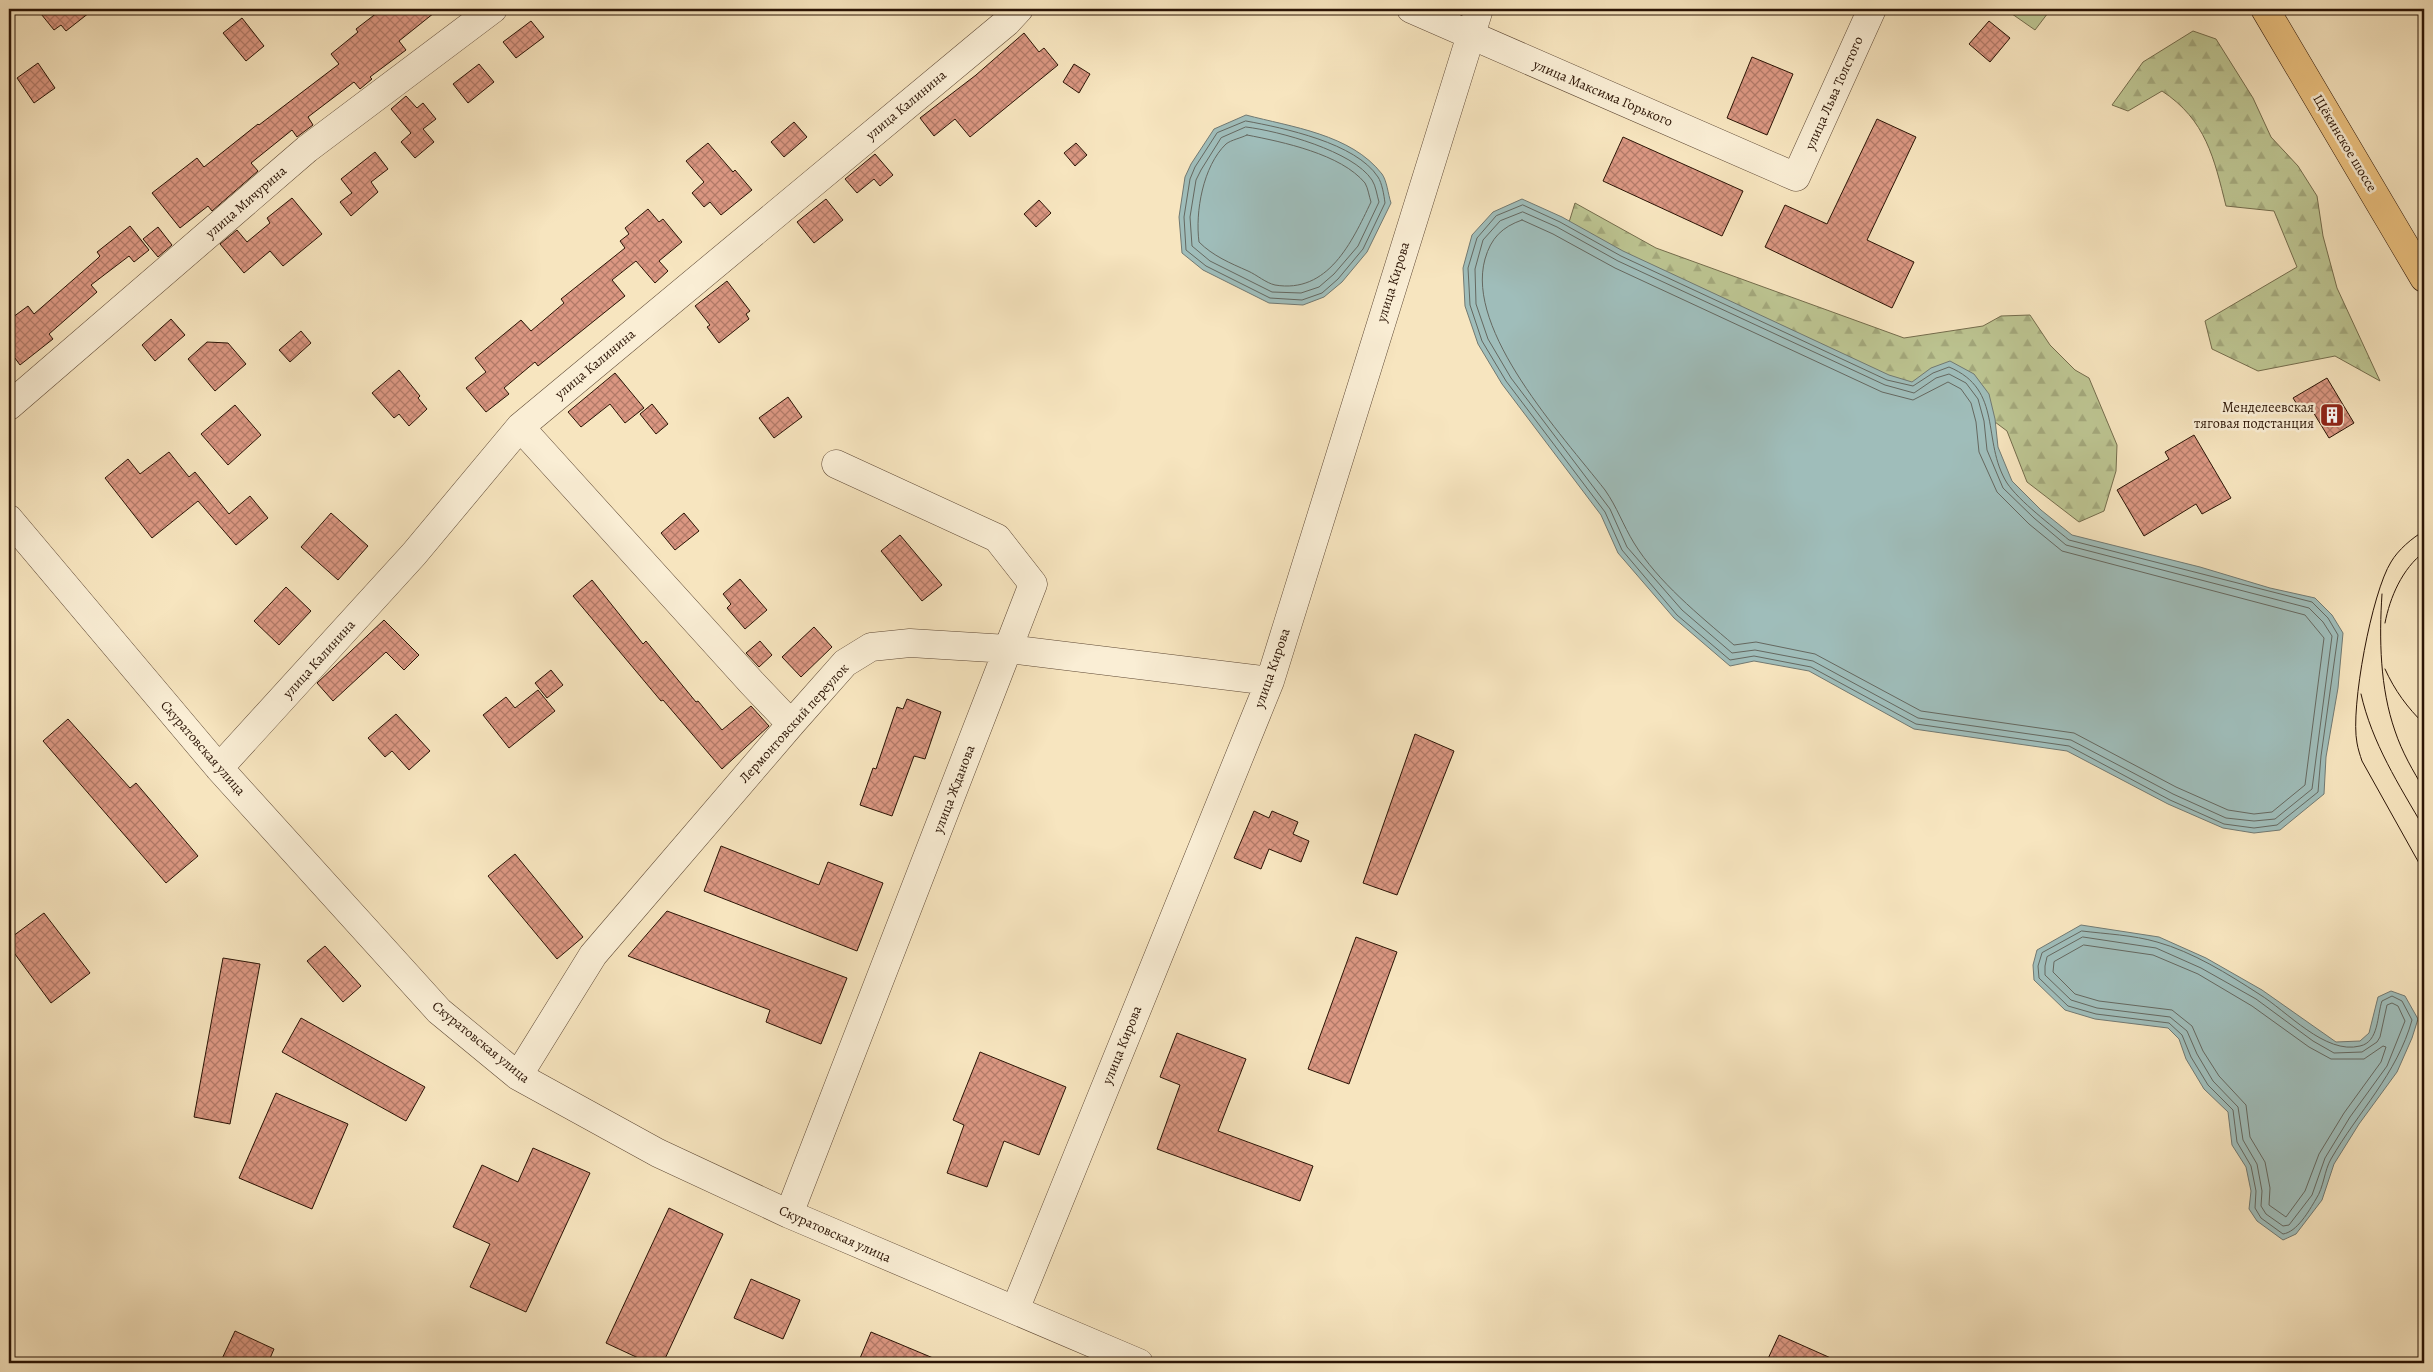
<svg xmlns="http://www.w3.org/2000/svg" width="2433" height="1372" viewBox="0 0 2433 1372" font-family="Alegreya,serif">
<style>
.forest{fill:url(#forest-firs);stroke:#746c4c}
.park{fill:#bdc592;stroke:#746c4c}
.water{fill:#9fbdba;stroke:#717972}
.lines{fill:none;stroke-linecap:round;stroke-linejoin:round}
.shore{stroke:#656860;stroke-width:1}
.building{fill:url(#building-cross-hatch);stroke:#2b1405}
.minor-casing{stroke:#5e4834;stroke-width:29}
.major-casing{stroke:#2b1405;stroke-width:29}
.minor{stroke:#faeed5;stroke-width:28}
.major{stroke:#ecc280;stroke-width:28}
.tram{stroke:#2b1405;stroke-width:1}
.labels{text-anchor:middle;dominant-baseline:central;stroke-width:5;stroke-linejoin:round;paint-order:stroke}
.street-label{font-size:14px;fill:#2b1405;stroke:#faeed5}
.poi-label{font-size:14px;fill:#2b1405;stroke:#faeed5;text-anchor:end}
</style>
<defs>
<pattern id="forest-firs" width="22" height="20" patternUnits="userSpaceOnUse" patternTransform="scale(1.25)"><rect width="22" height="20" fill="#bdc592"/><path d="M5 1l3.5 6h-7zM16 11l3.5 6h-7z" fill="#a3a87c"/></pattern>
<pattern id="building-cross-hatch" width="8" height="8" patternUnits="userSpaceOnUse" patternTransform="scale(1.25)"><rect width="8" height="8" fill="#db9782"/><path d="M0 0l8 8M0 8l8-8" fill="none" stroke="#b27a68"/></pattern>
</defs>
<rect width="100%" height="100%" fill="#f7e5bf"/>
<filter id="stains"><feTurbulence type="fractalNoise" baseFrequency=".004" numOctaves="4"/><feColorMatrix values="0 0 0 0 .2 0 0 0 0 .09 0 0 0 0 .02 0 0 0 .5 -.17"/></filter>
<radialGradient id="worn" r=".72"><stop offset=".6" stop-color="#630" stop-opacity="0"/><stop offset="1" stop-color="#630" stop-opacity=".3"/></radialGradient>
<path class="forest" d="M2193,31L2216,39L2253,98L2271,137L2298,166L2317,196L2323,236L2337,288L2380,381L2335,356L2258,371L2212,349L2205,321L2297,267L2274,211L2226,206C2214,158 2206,120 2162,91L2128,111L2112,105L2143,62Z
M1575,203L1656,248L1904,338L1983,326L2001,316L2030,315L2050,345L2075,370L2089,378L2117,445L2116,471L2104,511L2079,522L2027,482L2007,431L1979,410L1937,414L1566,232Z"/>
<path class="park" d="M2005,9H2051L2035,30Z"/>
<path class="water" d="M1246,115C1291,127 1351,134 1382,174C1387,181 1388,194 1391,203L1367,252L1342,282L1324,297L1303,305L1269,303L1203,270L1182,253L1179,217L1185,177L1191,164L1214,129Z
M1522,199L1562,217L1623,251L1889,375L1912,382L1931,368L1950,361L1974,374L1989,394L1995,419L1998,447L2012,481L2041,510L2072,535L2200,567L2270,588L2315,598L2332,615L2343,633L2338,688L2326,757L2324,794L2280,830L2254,833L2223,828L2168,804L2067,751L1914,729L1809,671L1754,661L1730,666L1674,618L1618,553L1601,515L1502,384L1478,344L1465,306L1463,268L1472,235L1493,212Z
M2081,925L2159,937L2206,958L2262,990L2336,1042L2360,1041L2369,1033L2378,997L2391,991L2405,996L2418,1019L2412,1038L2397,1072L2359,1124L2334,1164L2322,1200L2296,1234L2283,1240L2257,1221L2249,1209L2251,1191L2246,1167L2232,1145L2228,1112L2204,1089L2186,1059L2179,1039L2168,1028L2095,1019L2065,1010L2034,980L2033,965L2037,950Z"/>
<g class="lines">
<path class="shore" d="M1246,121C1284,128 1356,143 1378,177C1382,183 1384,195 1385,203L1363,249L1338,279L1322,293L1302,300L1270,298L1206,266L1186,250L1184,217L1190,179L1195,167L1217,133Z
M1246,127C1279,131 1353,151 1372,180C1376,186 1377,196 1379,202L1358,246L1334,274L1319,287L1301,293L1272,292L1210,261L1192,246L1190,217L1196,180L1201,170L1221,138Z
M1247,135C1283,142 1341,154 1365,183C1368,188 1369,196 1371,202C1352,242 1328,294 1275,285C1266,283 1257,275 1248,271C1230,263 1213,256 1199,242C1195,212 1203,166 1226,144C1231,140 1241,138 1247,135Z
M1523,205L1560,222L1621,256L1887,380L1913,386L1933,373L1949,367C2004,390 1981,441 2007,483C2019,501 2052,526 2069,540L2312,602L2328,618L2338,635L2321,756L2318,792L2277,825L2254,828L2224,824L2170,800L2069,746L1916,724L1811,667L1754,656L1730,660L1677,615L1622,550L1605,512L1506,381L1482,341L1470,305L1468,268L1477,238L1496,216Z
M1523,212L1557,227L1618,261L1885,385L1914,393L1936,378L1949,374L1966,383L1978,399L1984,421L1987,450L2003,488L2034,518L2066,545L2309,608L2323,622L2332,636L2312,789L2275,819L2254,821L2226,818L2173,794L2071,740L1918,718L1813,661L1755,650L1732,653L1682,610L1627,547L1610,509L1511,378L1488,339L1476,304L1475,269L1483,240L1500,221Z
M1522,220L1553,234L1615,268L1882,392L1913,400L1948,382L1961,389L1971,403L1976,422L1979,452L1997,492L2029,524L2062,551L2305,615L2324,638L2305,785L2272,812L2254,814L2228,810L2176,787L2074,733L1921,711L1815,654L1756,642L1734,645C1699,615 1658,582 1634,543C1623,525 1617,507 1605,490C1562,435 1465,331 1485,259C1491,238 1502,227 1522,220Z
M2082,931C2106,934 2133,935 2157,942C2193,952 2228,974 2259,994C2287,1011 2325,1055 2360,1046C2379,1042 2377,1015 2382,1001L2392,996L2402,1001L2412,1020C2397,1074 2358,1112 2331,1159C2324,1171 2324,1187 2316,1199C2309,1211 2297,1232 2283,1234L2261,1218L2255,1208L2256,1191L2251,1166L2237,1142L2233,1110L2208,1085L2191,1057L2182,1035L2169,1023L2096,1014L2068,1006L2039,978L2038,966L2042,953Z
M2083,937L2156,948L2201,968L2256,999L2313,1041L2334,1053L2362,1052L2377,1042L2380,1037L2387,1005L2392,1003L2398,1006L2405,1021L2387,1066L2350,1117L2325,1158L2312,1195L2289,1225L2283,1226L2266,1214L2261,1206L2262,1191L2257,1164L2243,1140L2238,1107L2213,1081L2197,1054L2187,1031L2170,1017L2097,1008L2071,1000L2045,975V966L2047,957Z
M2084,945L2153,955L2198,974L2252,1006L2309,1047L2331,1059H2364L2383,1046L2386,1047L2381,1062L2344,1113L2319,1154L2305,1191L2286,1217L2269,1205L2270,1188L2265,1162L2250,1137L2246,1105L2219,1076L2203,1051L2192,1026L2172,1010L2099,1001L2075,994L2053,972L2054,962Z"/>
</g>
<path class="building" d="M37,9H94L66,31L61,25L54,30Z
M382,9H439L399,41L406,50L370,77L372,79L360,89L354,82L308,117L313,125L297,137L292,130L251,163L258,171L212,211L208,206L180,228L152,193L197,158L204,167L258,124L259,125L339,64L331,54L358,32L356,29Z
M242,18L264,46L246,61L223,33Z
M531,21L544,37L516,58L503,42Z
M1989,21L2010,38L1990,62L1969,44Z
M1024,33L1039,52L1044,48L1058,65L970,137L955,119L934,136L920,118L976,75Z
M1752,57L1793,74L1767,135L1727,118Z
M38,63L55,88L34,103L17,78Z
M479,64L494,82L468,103L453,84Z
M1074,64L1090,74L1079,93L1063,82Z
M406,96L417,108L423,103L436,119L423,129L434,142L415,158L401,142L411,133L391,109Z
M1877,119L1916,137L1867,240L1914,262L1892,308L1765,247L1785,205L1827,224Z
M794,122L807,137L784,157L771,142Z
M1623,137L1743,191L1722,236L1603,181Z
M708,143L733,172L735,170L752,190L721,215L710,202L704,207L692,193L704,182L686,161Z
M1076,143L1087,155L1075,166L1064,153Z
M375,152L388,169L371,182L378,192L351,216L340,202L352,193L341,179Z
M875,154L893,175L880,186L874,179L857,193L845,179Z
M292,198L322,234L283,266L270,251L244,273L220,244L237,230L247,242L270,223L267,218Z
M826,199L843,220L814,243L797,222Z
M1039,200L1051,213L1036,227L1024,214Z
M648,209L659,222L663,219L682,242L659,261L668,271L655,283L636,261L612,280L625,296L538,366L535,362L504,388L509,394L486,412L466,388L486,372L475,358L521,320L531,331L564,303L561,299L625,248L620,241L629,234L625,228Z
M130,226L149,250L134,262L129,256L91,285L97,292L49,334L53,339L20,365L9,350V320L28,306L34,314L97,259L100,256L97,252Z
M158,227L172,245L158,257L143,239Z
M727,281L750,311L746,314L749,319L719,343L707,327L710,325L695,306Z
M171,319L185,335L155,361L142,345Z
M301,331L311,343L290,362L279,350Z
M207,342L228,343L246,364L215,391L188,359Z
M399,370L420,396L418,398L427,409L409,426L399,414L394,418L372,393Z
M615,373L644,408L625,423L610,404L581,427L568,412Z
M2327,378L2354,423L2329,438L2310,407L2302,412L2293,398Z
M788,397L802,417L774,438L759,418Z
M652,404L668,424L656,434L640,414Z
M235,405L261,435L228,465L201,434Z
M2194,435L2231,498L2202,514L2196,504L2144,536L2117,490L2169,459L2165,452Z
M169,452L189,477L195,472L229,514L250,496L268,518L236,545L198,501L152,538L105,478L128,459L140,474Z
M331,513L368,546L338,580L301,547Z
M684,513L699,531L675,550L661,533Z
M900,535L942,585L922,601L881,551Z
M740,579L767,610L745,629L727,608L731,604L723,594Z
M592,580L643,644L646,641L696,702L698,701L722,730L751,706L769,726L722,769L663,700L661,701L573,596Z
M286,587L311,611L279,645L254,621Z
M384,620L419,655L404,670L386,652L333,701L317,683Z
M814,627L832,647L801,677L782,657Z
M760,641L772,655L759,667L746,653Z
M551,670L563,685L547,698L535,683Z
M538,690L555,711L509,748L483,715L506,697L515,708Z
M907,699L941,712L925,759L914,756L892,816L860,805L873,768L876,769L897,707L903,709Z
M396,714L430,751L409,770L392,751L385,757L368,738Z
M68,719L130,788L136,783L198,856L166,883L43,741Z
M1415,734L1454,751L1397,895L1363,883Z
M1254,811L1269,818L1272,811L1298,822L1293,834L1309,841L1301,862L1269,849L1261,869L1234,858Z
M721,846L819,885L828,862L883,883L857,951L704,891Z
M515,854L583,937L557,959L488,876Z
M667,911L847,978L821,1044L766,1022L770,1010L628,956Z
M44,913L90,973L51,1003L9,946V939Z
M1356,937L1397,952L1349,1084L1308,1069Z
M325,946L361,986L343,1002L307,961Z
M223,958L260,964L230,1124L194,1117Z
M301,1018L425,1087L406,1121L282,1052Z
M1177,1033L1246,1059L1218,1131L1313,1166L1300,1201L1157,1149L1180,1085L1160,1077Z
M980,1052L1066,1087L1039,1155L1004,1141L987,1187L947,1173L964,1125L953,1120Z
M276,1093L348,1124L312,1209L239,1178Z
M533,1148L590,1173L526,1312L470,1287L490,1244L453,1227L482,1165L518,1182Z
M669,1208L723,1234L663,1363H649L606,1343Z
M751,1279L800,1300L783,1339L734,1318Z
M235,1331L274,1349L268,1363H220Z
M871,1332L945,1363H858Z
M1779,1335L1842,1363H1766Z"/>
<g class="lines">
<defs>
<path id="minor" d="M1411,9L1796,177L1872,9
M9,406L307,149L493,9
M520,427L752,683L791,724
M9,519L219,768L439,1011L518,1076L658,1153L789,1214L1139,1363
M219,768L414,554L520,427L1007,22L1019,9
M518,1076L593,955L791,724L845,663L871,647L910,643L1008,649L1270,681
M789,1214L1033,584L997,538L836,464
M1015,1310L1270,681L1479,9"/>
<path id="major" d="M2265,9L2424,278"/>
</defs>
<use href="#minor" class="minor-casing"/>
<use href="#major" class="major-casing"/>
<use href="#minor" class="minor"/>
<use href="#major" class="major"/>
<path class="tram" d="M2424,531C2412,538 2398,550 2391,562C2372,592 2350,708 2357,743C2358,749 2360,755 2362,761L2424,872
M2382,594C2379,639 2380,688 2395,731C2402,752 2413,771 2424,789
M2385,623C2390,597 2402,569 2424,552
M2385,669C2395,691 2407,707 2424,724
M2361,694C2372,743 2399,785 2424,828"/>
</g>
<defs>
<symbol id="building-square" viewBox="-11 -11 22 22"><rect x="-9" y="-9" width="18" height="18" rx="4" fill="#8f2418" stroke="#faeed5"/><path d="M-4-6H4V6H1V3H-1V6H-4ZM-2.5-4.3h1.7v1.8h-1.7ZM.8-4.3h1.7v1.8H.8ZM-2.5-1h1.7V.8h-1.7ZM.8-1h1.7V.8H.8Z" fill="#fff"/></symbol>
</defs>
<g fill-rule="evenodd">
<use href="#building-square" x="2318" y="401" width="28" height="28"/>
</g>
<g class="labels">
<g class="street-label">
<text transform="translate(1603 93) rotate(23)">улица Максима Горького</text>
<text transform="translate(1834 93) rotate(-66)">улица Льва Толстого</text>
<text transform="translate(906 105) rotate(-40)">улица Калинина</text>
<text transform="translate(2345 143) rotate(59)">Щёкинское шоссе</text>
<text transform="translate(246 202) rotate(-41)">улица Мичурина</text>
<text transform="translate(1393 282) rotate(-73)">улица Кирова</text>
<text transform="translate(595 364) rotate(-40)">улица Калинина</text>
<text transform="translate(319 659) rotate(-48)">улица Калинина</text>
<text transform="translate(1272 668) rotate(-71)">улица Кирова</text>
<text transform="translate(794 723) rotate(-48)">Лермонтовский переулок</text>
<text transform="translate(203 748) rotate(49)">Скуратовская улица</text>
<text transform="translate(954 789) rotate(-69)">улица Жданова</text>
<text transform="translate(481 1042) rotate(39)">Скуратовская улица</text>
<text transform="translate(1122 1045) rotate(-68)">улица Кирова</text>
<text transform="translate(835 1234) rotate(24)">Скуратовская улица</text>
</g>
<g class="poi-label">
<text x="2314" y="407">Менделеевская<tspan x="2314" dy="16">тяговая подстанция</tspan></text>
</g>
</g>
<rect width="2433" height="1372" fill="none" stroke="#f7e5bf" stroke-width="30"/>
<rect x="10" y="10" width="2413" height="1352" fill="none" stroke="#2b1405" stroke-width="2.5"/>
<rect x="15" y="15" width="2403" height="1342" fill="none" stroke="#2b1405"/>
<rect width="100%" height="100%" filter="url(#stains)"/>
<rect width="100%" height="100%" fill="url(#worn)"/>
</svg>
